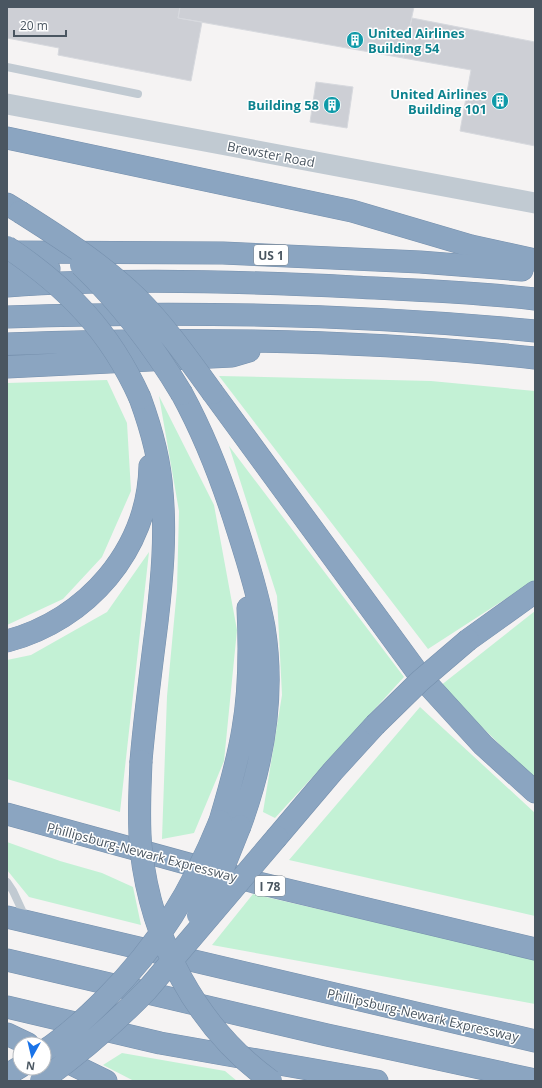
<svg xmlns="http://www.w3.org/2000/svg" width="542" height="1088" viewBox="0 0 542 1088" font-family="'Open Sans',sans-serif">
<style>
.green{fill:#c3f1d5}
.building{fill:#cdcfd5;stroke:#d7d9de}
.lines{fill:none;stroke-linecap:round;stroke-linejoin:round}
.motorway-casing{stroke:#7690ad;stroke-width:23}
.service{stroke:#c1cad2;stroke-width:8}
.tertiary{stroke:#c1cad2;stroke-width:21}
.motorway{stroke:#8ba5c1;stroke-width:22}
.motorway-bridge-casing{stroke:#7690ad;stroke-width:23;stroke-linecap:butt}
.motorway-bridge{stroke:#8ba5c1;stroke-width:22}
.labels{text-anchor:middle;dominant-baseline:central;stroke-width:3;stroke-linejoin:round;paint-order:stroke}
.shield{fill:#fff;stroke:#808990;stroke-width:1}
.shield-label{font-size:12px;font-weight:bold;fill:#4a5661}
.culture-label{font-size:13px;font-weight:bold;fill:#0d838f;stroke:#fff;text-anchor:end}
.street-label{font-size:13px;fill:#4a5661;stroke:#fff}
</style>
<rect width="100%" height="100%" fill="#f5f3f3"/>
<path class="green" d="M219,376L431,381L535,391V580L428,649Z
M107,380L127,423L131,491L102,557L63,599L7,625V383Z
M159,396L214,505L237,630L224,761L194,833L162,839L167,696L177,589L179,511Z
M229,446L404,677L275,818L263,812L282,695L277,596Z
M149,552L120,812L7,779V660L31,655L107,612Z
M535,611V777L530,774L440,686Z
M420,707L535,813V916L289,860Z
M7,842L60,861L102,873L133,887L141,925L29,897L7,870Z
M253,894L535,959V1004L212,945Z
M122,1053L225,1071L237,1081H134L103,1065Z"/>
<path class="building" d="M7,7H180L178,18L202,22L191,81L58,55L59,48L7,38Z
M180,7H414L403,58L178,18Z
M412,18L535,42V146L460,131L471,70L403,58Z
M316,82L353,87L347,128L310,122Z"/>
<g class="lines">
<defs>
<path id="motorway" d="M7,138L352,211L471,246L535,260
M7,204L20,212
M7,252L223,253L420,262L522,270
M7,269H49
M7,286C122,278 239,281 354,287C414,290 475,292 535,299
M7,317C183,311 360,314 535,331
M7,344C183,337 360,339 535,358
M7,367L232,356L249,351
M213,393L420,676L483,745L535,792
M182,394C206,438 223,483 238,531C248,562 258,594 264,627C275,695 264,761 240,826
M140,398C151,428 160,460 162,492C166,536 162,579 157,622C151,669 145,715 141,761
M468,640L535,592
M7,641C87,620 148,550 150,466
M7,814L254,882L535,949
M220,821C229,791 238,760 243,729C250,689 250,649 248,608
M277,837L333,771L375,725
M7,917C183,960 359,1001 535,1041
M7,960L327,1035L535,1080
M7,1007L160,1043L377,1081
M7,1034L28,1044
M51,1054L106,1081
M7,1075L20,1067"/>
</defs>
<use href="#motorway" class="motorway-casing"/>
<path class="service" d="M7,67L138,94
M7,882L13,891L26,919"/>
<path class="tertiary" d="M7,104L535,203"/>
<use href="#motorway" class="motorway"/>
<defs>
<path id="motorway-bridge" d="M20,212C61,238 102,264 137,298C166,327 189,360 213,393
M7,247C67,287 110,331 140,398
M81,265C120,303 154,347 182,394
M375,725L420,681L468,640
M141,761C140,790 138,820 141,849C151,940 196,1027 271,1081
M198,915L222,871L240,826
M44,1051C67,1036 87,1017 106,998C159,945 192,890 220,821
M41,1081C79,1054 114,1024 147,990L277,837"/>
</defs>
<use href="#motorway-bridge" class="motorway-bridge-casing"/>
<use href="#motorway-bridge" class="motorway-bridge"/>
</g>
<defs>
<symbol id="building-disc" viewBox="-11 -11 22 22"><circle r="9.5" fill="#0f9aa8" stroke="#fff"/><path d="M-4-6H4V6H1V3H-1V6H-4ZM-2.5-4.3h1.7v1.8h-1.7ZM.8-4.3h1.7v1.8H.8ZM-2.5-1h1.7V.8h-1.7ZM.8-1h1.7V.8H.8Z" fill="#fff"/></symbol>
</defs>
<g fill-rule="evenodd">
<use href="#building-disc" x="345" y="30" width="20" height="20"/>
<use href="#building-disc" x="490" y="91" width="20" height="20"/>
<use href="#building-disc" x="322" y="95" width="20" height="20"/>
</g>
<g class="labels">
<g class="shield">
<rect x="254" y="245" width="34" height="20" rx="3"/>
<rect x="255" y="876" width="30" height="20" rx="3"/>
</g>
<g class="shield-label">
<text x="271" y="255">US 1</text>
<text x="270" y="886">I 78</text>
</g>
<g class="culture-label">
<text x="368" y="33" text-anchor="start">United Airlines<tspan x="368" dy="15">Building 54</tspan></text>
<text x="487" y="94">United Airlines<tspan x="487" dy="15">Building 101</tspan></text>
<text x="319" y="105">Building 58</text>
</g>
<g class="street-label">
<text transform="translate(271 154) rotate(11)">Brewster Road</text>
<text transform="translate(142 852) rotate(15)">Phillipsburg-Newark Expressway</text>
<text transform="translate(423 1015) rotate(13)">Phillipsburg-Newark Expressway</text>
</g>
</g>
<rect width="542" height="1088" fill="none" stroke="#4a5661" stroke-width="16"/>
<g transform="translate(32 1056) rotate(188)"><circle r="19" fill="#ffffff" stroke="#b7bbc0"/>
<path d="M0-3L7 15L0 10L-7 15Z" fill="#1a73e8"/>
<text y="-6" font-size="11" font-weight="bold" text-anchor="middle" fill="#4a5661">N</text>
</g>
<path d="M14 30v6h52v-6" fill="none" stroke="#4a5661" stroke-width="2"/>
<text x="20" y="30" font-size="12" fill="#4a5661" stroke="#ffffff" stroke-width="3" paint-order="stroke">20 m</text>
</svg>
